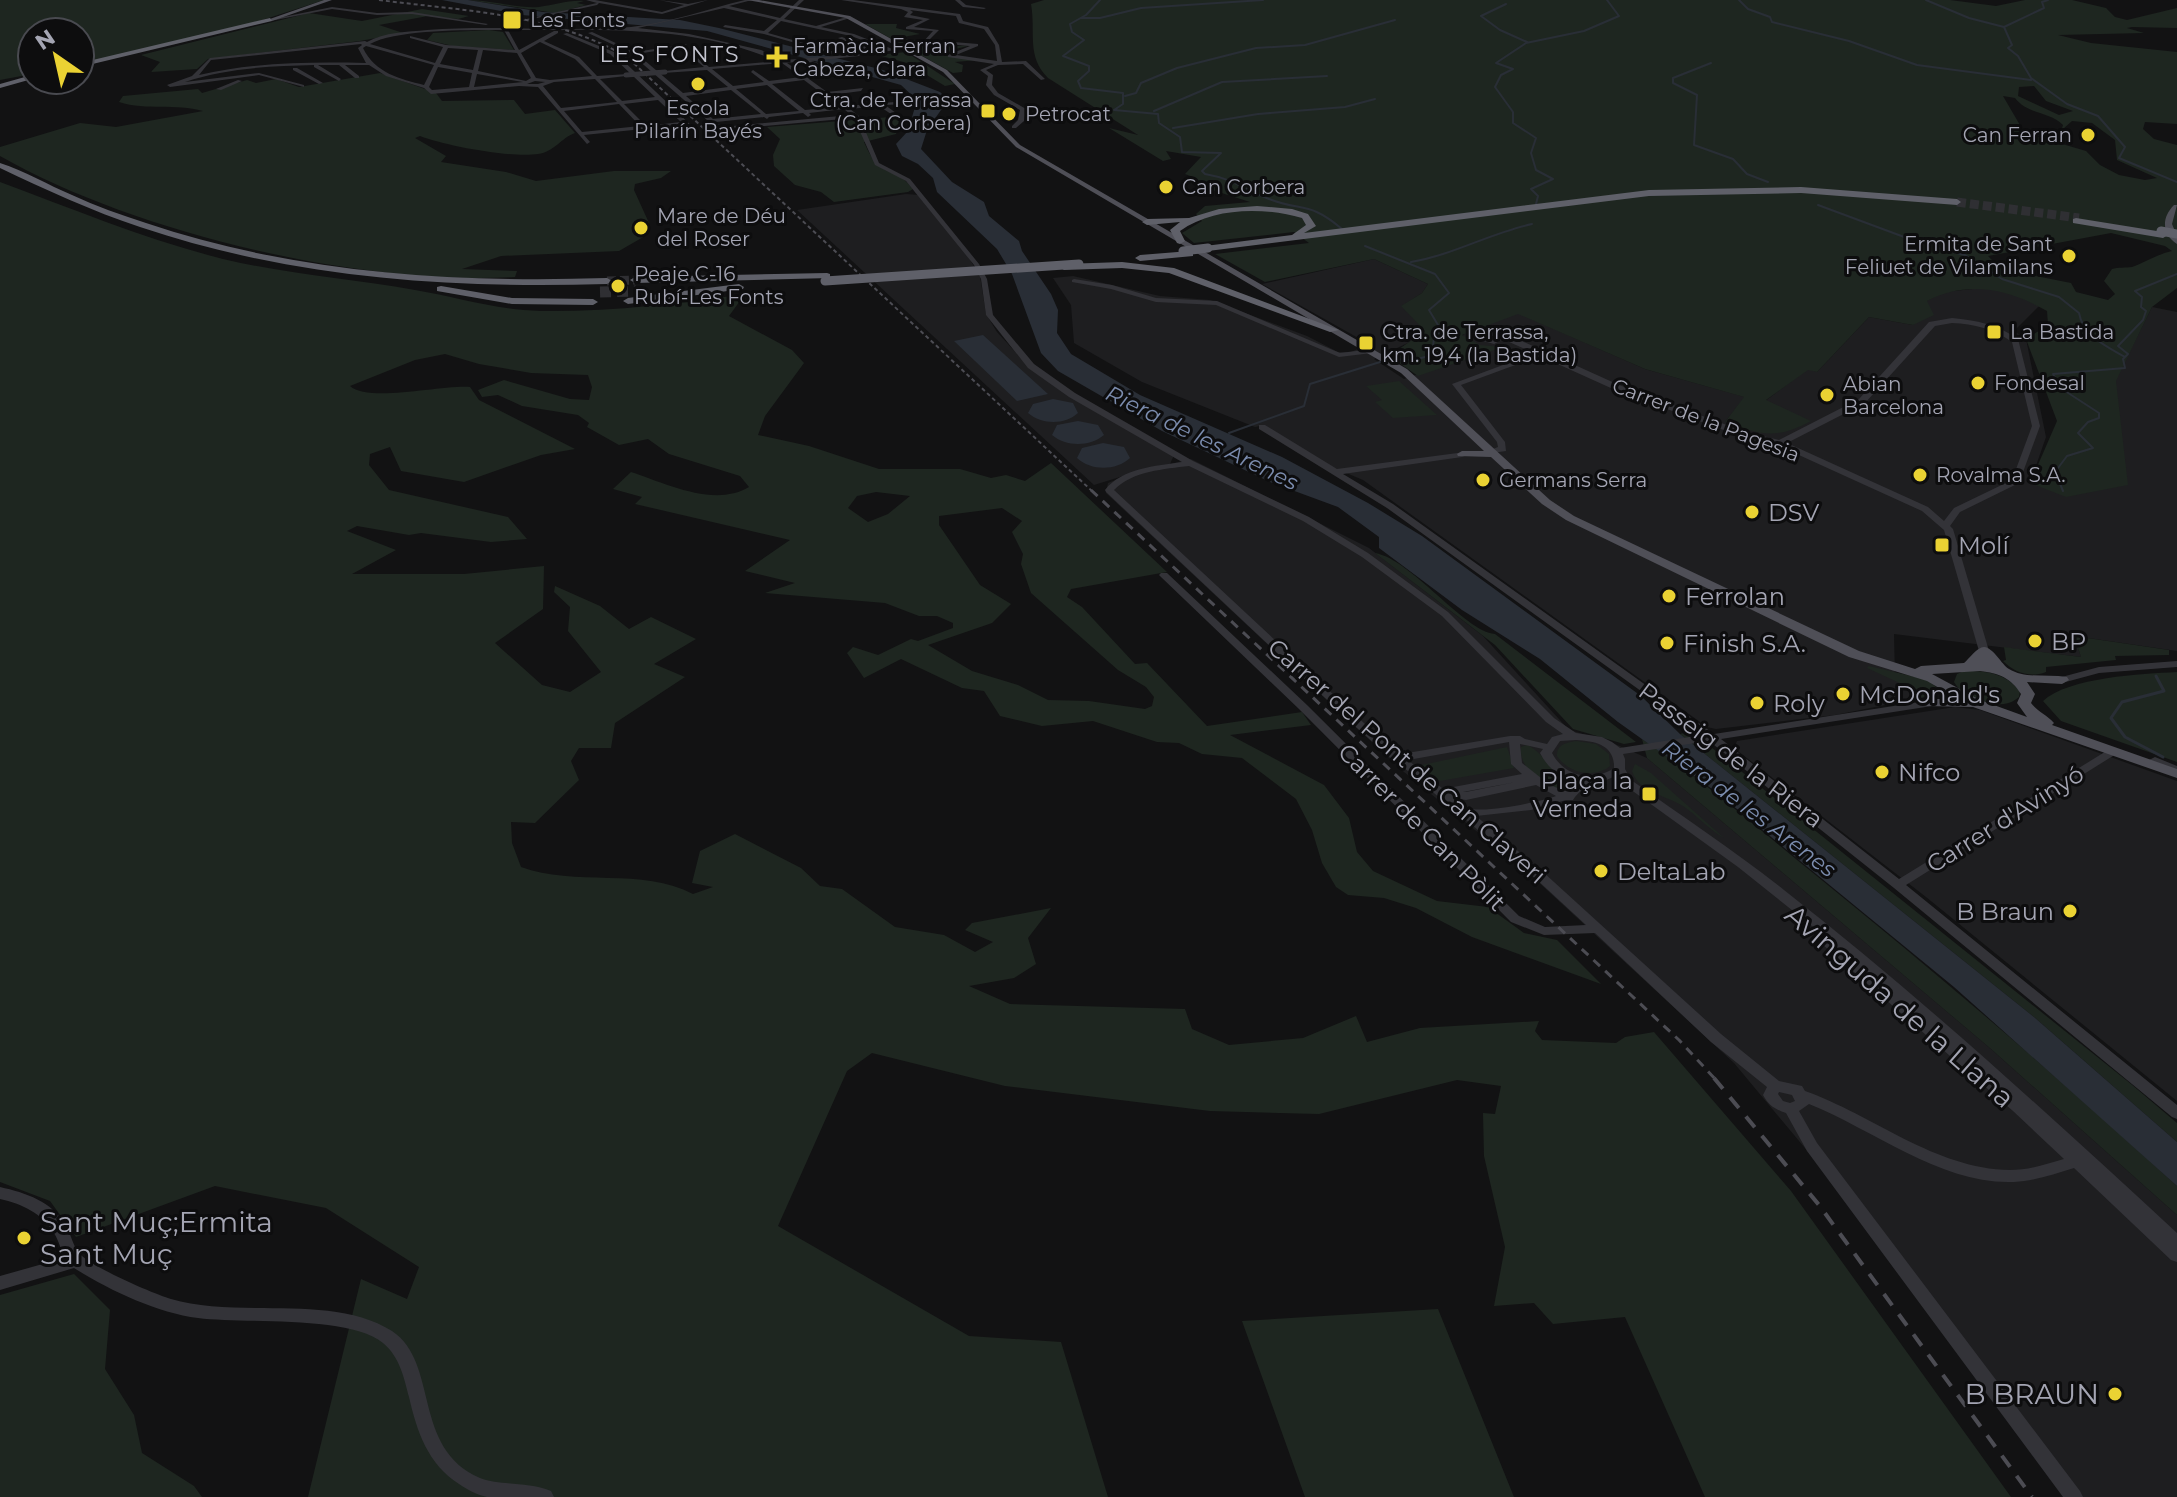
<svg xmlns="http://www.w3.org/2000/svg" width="2177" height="1497" viewBox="0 0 2177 1497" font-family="Montserrat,sans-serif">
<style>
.built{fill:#1e1e20}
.green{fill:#1e2620;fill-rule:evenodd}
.water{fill:#292e36}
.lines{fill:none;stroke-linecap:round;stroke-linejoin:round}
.stream-far1{stroke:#292e36;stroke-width:2}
.stream{stroke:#292e36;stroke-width:3}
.highway-tunnel-far1{stroke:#2f2f33;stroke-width:9;stroke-dasharray:9 4;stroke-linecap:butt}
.highway-tunnel{stroke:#2f2f33;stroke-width:11;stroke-dasharray:11 6;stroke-linecap:butt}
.minor{fill:#333338;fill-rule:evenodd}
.major{fill:#4f4f57;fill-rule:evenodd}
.highway{fill:#5f6069;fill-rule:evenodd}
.rail-far2{stroke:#4c4c53;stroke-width:2;stroke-dasharray:4 3;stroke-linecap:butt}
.rail-far1{stroke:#4c4c53;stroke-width:3;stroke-dasharray:9 7;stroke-linecap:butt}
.rail{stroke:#4c4c53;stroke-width:4;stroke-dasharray:14 11;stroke-linecap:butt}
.minor-bridge{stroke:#333338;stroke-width:5}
.highway-bridge{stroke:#5f6069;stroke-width:9}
.poi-dot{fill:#ead233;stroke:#0d0d0e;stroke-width:3}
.labels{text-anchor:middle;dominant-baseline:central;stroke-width:6;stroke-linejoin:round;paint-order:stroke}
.far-poi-label{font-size:20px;fill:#a4a5b3;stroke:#0d0d0e;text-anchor:start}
.far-street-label{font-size:20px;fill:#a4a5b3;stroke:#0d0d0e}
.far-neighbourhood-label{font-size:22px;letter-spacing:2px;fill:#c4c5d0;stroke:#0d0d0e}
.far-water-label{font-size:22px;font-style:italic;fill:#7b8cae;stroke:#0d0d0e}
.poi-label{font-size:24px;fill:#a4a5b3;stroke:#0d0d0e;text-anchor:start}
.street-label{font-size:24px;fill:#a4a5b3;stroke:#0d0d0e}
.near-street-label{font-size:28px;fill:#a4a5b3;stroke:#0d0d0e}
.near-poi-label{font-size:28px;fill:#a4a5b3;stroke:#0d0d0e;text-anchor:start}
</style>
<rect width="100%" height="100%" fill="#121213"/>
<path class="built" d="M906,194L919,195L967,255L980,276L986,314L997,332L1027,365L1174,455L1170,464L1191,459L1369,548L1483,636L1569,730L1608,741L1647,758L1991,1049L2177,1215V1497H2067L1814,1159L1734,1063L1534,878L1404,772L1106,493L1108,483L1133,473L1094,485L797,210Z
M1374,259L1428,284L1422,293L1402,306L1425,330L1412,341L1374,359L1404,379L1485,350L1462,336L1469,330L1518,313L1645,369L1745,397L1725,422L1765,401L1808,369L1817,372L1869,317L1913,325L1926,301L1943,292L1982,288L2010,292L2039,306L2014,331L2026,339L2046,437L2030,483L2116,379L2152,307L2177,312V651L2074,636L2081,657L1894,634L1895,678L1925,697L1835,715L1716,729L1707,727L1363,480L1332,467L1264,425L1255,427L1142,382L1074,343L1071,305L1053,278L1073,276L1160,296L1210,300L1307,336L1338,352H1351L1369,344L1262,284Z
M1955,707L1980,710L2177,781V1101L1926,897L1734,748L1737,741Z"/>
<path class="green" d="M0,0H324L250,24L80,64V32H32V74L0,80Z
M468,0C490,0 521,9 539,7C555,5 567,0 584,1L577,3L586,5L555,13Z
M1044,0H1950L1996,6L2025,0H2072L2106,8L2115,17L2127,20L2177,8V28L2132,27L2127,28L2144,33L2058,35L2091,43L2177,52V124L2145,122L2143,129L2154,139L2177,145V288L2152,307L2116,381L2128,485L2066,497L2030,483L2057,421L2026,339L2048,325L2047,311C2008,289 1968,280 1927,301L1934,315L1913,325L1869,317L1817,372L1808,370L1766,400L1811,421C1776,440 1761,435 1725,422L1744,397L1645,369L1518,314L1462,335L1480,345L1503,347L1418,376L1389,356L1425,331L1401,306L1422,293L1428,284L1374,259L1265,282L1215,254L1309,243L1294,232L1194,243L1182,233L1202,221L1196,214L1205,206L1250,202L1187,182L1193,177L1185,174L1201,157L1166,151L1171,159L1163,161L1109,128L1138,135L1048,78C1026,56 1036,33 1031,4ZM2034,86L2046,101L2073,111L2059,115L2018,96L2019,87ZM2003,96L2015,98C2028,115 2049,111 2063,125L2060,135L2024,132ZM2072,121L2092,123L2115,140L2117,160L2157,178L2145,180L2119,175L2100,165L2086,151L2035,136L2064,135L2063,129ZM2111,233L2165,246L2172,251C2158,254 2144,263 2132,267C2126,268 2118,267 2112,269L2104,281L2115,294L2108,300L2076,292L2071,283L2001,269L1988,256Z
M422,9L469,16L458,19L428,16L379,25L403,33L360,41L208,59L197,69L151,72L160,62L141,55L309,13L362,21Z
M865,24H897L896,28L920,34L903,37L905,39L940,43L942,47L972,45L951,50L946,55L978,60L955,62L963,65L962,72L953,73Z
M489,30L503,32L514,50L453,46L427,40L433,33Z
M906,52L955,84L945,86L907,63L878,55Z
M380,73L436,93L442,101L514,100L525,114L555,110L575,133C561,138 554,152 538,154C511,158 446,146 420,136L415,138L446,156L441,162L506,172L536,181L614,171H671L661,178L635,184L634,190L649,223L637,227L645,236L619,251L501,256L462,269L517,271L515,277C360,286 135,233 0,156V147L80,123L116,127L203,111C175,103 147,111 119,102L123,96L198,89L202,93L247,80L256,83L276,79L299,87Z
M903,116L896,134L864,142C881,182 894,164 913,189L908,192L834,202L821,192L795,185L774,166L773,155L780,139L767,127Z
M0,182C73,209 147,240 223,259C286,274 351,279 415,290C457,297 496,310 540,311C609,312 677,304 745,294L729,316L792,350L804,363L765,416L758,435L809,446L879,469H960L991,478L1006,475L1025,481L1051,463L1167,572L1071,589L1067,597L1082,607L1135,664L1147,663L1207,726L1302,712L1311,725L1230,735L1324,785L1349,818L1357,852L1373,871L1437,901L1488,907L1524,933L1557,940L1601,984L1472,937L1416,908L1384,898L1348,895L1336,887L1322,863L1312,830L1296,799L1242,758L1202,754L1179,743L1157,742L1093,721L1042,726L1000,716L984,691L962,688L901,659L864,678L847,653L853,647L878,655L911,639L918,641L953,628V623L937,616H919L885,603L765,593L795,583L745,571L790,540L635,504L642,497L613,489L631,472C665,483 714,508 749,487L740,476L669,454L648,439L619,445L587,427L589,423L578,415L522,406L498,395L482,397L478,390L504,380L570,399L589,400L592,387L588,375L531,373L479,364L445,354L415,360L350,386C369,403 440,385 470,387L479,400L575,449L541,455L464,482L401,471L390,447L370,454L369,465L389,490L508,517L527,539L491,542L421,533L409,535L357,526L347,531L396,550L352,574H464L544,566L543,609L495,643L542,685L570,692L601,672L568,631L570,607L554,592L555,586L600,606L629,629L651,617L696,639L654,664L685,677L615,723L611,748H579L571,761L579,780L535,823L511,822L512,843L521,867C574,887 643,867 693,894L713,887L692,883L700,851L735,834L801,868L820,886L842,889L895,927L944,935L975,952L993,942L965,930L972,923L1051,908L1028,938L1036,964L1014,978L969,986L1010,1004L1185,1009L1192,1029L1229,1045L1303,1038L1356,1016L1367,1042L1420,1028L1539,1021L1535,1031L1542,1040L1616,1043L1625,1037L1654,1032L1791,1191L2011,1497H1705L1625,1317L1553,1324L1534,1303L1494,1306L1505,1247L1484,1156L1483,1113L1495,1114L1501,1086L1457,1080L1319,1114L1210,1111L1005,1086L872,1053L847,1071L778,1226L969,1336L1061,1342L1108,1497H308L361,1279L407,1299L419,1267L326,1208L215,1186L76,1237L50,1201L0,1182ZM876,492L910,496L888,514L868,522L848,508L857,496ZM1002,508L1022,521L1012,532L1023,554L1021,564L1031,593L1118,670L1146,687L1154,697L1152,706L1145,709L1089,701L1048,700L1018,685L972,671L928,645L992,623L1011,604L980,585L939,525V516Z
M1399,381L1437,415L1393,418L1375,402L1382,400L1366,386Z
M1375,553C1411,559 1465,632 1495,634L1636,742L1624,744L1573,729L1495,645Z
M2074,636L2169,650V655L2115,656L2116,660L2046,667V672C2030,678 2015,673 2003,661L2006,660L2004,647L2081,657Z
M1869,666L1928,680L1942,692L1916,699L1913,696L1917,691L1867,668Z
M1964,671C1987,671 2005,673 2020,691L2019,697C2002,713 1965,701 1954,682L1957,674Z
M2177,672V762L2061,721L2043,701C2069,677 2142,674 2177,672Z
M1691,731L2131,1084L2177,1123V1142L2034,1017L1680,734Z
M1642,739C1704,781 1760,830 1818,877C1941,977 2061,1079 2177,1186V1215L1991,1049L1647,758Z
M1576,741L1596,744L1609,754L1610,766C1594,779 1568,773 1557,756C1557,744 1566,743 1576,741Z
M1527,745C1539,749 1558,775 1570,785L1562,790C1544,786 1518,768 1521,747Z
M1507,747L1514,768L1440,781L1417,766Z
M1635,764L1651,773L1724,838C1708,829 1698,816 1683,806C1667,796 1638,792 1632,771Z
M74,1274L110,1310L105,1369L134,1415L142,1453L194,1486L202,1497H0V1295Z
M1438,1309L1514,1497H1305L1242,1321Z"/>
<path class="water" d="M442,0H468L543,12L680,20L719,28L883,70L940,92L948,100L927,130L921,149L952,182L984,202L989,216L1019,241L1022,251L1051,294L1058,310L1057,333L1071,354L1140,395L1282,457L1368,503L1422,536L1641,696L1680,734L2034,1017L2177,1142V1186L1954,987L1715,791L1618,722L1540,659L1462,610L1379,548V537L1338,507L1270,482L1162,431L1058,371L1041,353L1012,274L997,249L937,192L933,178L918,164L902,156L896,144L908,131L917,100L901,85L707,31L522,15Z
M983,335L1048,394L1017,401L954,341Z
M1053,399L1073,403L1078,413C1065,425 1042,425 1028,413L1033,404Z
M1078,421L1098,425L1104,435C1090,447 1066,447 1052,435L1057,425Z
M1103,443L1124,447L1130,458C1116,471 1091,471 1077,458L1082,448Z"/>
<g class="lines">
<path class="stream-far1" d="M1100,0L1086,15L1070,24L1072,32L1084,40L1063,56L1089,66V71L1078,81L1081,88L1123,93V104L1114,110L1158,114L1159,123L1180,137L1182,152L1221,153L1202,171L1205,174C1234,179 1243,189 1269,199C1303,212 1309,201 1342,229
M1739,0L1748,9L1770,17L1772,22L1849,41L1917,65L2031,80
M1926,0L1969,18L2004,27L2012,45L2008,48L2018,56L2031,78L2067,104L2098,116L2125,147L2119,158L2177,182
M1506,4L1481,16L1500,30L1527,42
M1081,18H1100L1141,8L1263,0
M2004,27L2044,8L2042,2L2048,0
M1711,63L1673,78V83L1697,95L1694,145L1733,159L1747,174L1768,182
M1125,96L1136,93L1141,83L1177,68L1256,48L1305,45L1395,20
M1154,111L1222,82L1327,76
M1173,128L1258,114L1345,107L1375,99
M1536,204L1538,196L1531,189L1553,179L1536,170L1531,153L1536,138L1513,123V112L1495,87L1501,75L1513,69L1496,63L1526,43L1584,31L1619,16L1607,0
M1818,205L1923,244
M1365,246L1435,274L1449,293L1429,310L1441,330L1434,338L1432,355L1414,360L1394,359
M1937,248L1965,255L2002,279L2059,297L2079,313C2083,336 2106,346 2125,357
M1411,262C1453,255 1490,233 1532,224
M1229,433L1304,406L1310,384L1380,362
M2063,491L2055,472L2067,456L2093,448L2078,433L2088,422L2099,418V413L2062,389L2053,374L2125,368L2123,359L2128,354L2118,346L2143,320L2146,311L2141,307L2142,297L2135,291L2177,274"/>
<path class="stream" d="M2156,676L2164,691L2122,702L2111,718L2125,737L2163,757"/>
<path class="highway-tunnel-far1" d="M1957,202L2079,218
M607,281L635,280"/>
<path class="highway-tunnel" d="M600,292L636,291"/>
<path class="minor" d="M586,0H595L662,12L684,5L659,0L688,4L708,0L662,14L599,3L597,5L524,21L522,20L597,3Z
M745,0H752L729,6L780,18L799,0H804L784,19L816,26L850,16V18L821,27L854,34L895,50L865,55V53L870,52L838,38L842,37L876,51L887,49L851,36L781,21L768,33L839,53L837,55L764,34L723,27L725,25L764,31L777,20L724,8L638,28L689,34L761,50L784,60L861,54L859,56L811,61L852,72L809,79L827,92L863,88L861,91L831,95L846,106L907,101L905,104L885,105L896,113L894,116L879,106L850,109L859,116L879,163L910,179L979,264L987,279L993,315L1034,364L1075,393L1193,461L1309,517L1368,553L1448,612L1554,718L1576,733L1602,737L1612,742L1620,748L1702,735L1387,508L1259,429V425H1265L1337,469L1465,452V456L1462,457L1343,474L1393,504L1714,734L1932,700L1936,701L1937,703L1936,705L1932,706L1721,739L1899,879L2108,750H2116L2118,752L2116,754L1906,885L2177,1105V1119L2172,1117L1894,888L1709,741L1623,754L1625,759V769L1631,780C1682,816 1735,851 1784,890C1921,997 2049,1115 2177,1233V1262L2171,1260L2074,1168C2054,1174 2035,1181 2014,1182C1942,1185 1874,1130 1809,1104L1799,1111L1817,1143L2080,1491L2083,1497H2063L1807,1151L1786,1113C1775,1109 1769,1106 1763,1095L1767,1087L1711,1042L1595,933L1544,935L1511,922L1299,709L1161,577L1159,575L1161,573H1167L1307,705L1519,916L1545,927L1586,925L1535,878L1396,761L1393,760L1357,728L1106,492L1105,490C1122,468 1156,466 1182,462L1069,397L1028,368L986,315L981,279L974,265L906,181L875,165L854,118L719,130L710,122H707V120L629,52L588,33L592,32L635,52L687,44L684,46L709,67L777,61C693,24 597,30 508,30L519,50L554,31H558V33L544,41L579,57L597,76L628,74L626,76L600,79L622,101L655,97L610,54L563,34L567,33L614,52L696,130L691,131L684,125L649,128L654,134L651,136L643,129L584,135L590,142L587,144L538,87L519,86L431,94L424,88L386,76L369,65H345L359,76V78H355L339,65H318L341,79L339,81L314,67V65C271,66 226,68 185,82L259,73L304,85V87L259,75L170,87L167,85L192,76L210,58L365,41L367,42C384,32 408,32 427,30C495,25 563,32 631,27C669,23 707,9 745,0ZM504,30L515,50L446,45L410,36V38L443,47L435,63L370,44C397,29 471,30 504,30ZM540,42L575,59L592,76L550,80L536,78L521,53ZM361,44L362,45L358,48L366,63C310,62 254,62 199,75L211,60ZM366,46L434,65L424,85C400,79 375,73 363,48ZM680,47L704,67L665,71L663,73L707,70L728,87L683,93L637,54ZM448,48L478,50L473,70L440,64ZM483,50L517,53L531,78L526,81L478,71ZM803,61L842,72L806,76L787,63ZM782,63L801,77L769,81L753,70L751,72L764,82L733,86L712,69ZM438,67L472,73L469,87L432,90L429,87ZM477,74L523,82L474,87ZM595,79L617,102L561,108L543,86L554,82ZM804,80L840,107L805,110L772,84ZM535,81L545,82L538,84H527ZM767,85L799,111L766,114L736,89ZM731,90L761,114L713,119L686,96ZM658,100L681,122L646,126L624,104ZM619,104L640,126L582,132L564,111ZM844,109L851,115L722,127L716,122L764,117L767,119L769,117L803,113L808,117L811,115L809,113ZM1189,466L1303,521L1362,557L1442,616L1546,722L1563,734L1552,737L1547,744L1525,739L1520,736H1510L1401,754L1365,724L1114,490C1132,471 1165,469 1189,466ZM1576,740C1595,741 1615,745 1614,768C1592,783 1564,776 1552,753L1560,741ZM1509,742L1511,764L1522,774L1443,789L1408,760ZM1520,744L1543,749L1540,753C1549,770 1560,777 1578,782L1565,791L1550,785L1522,763ZM1617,775L1623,784L1738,867L1817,930L1814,931L1812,934L1814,937L2013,1111L2064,1159C2047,1164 2029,1170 2010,1170C1935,1169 1873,1115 1805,1091L1802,1086L1779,1081L1721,1034L1543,872L1476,816L1531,810L1566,800H1573C1585,782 1599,785 1617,775ZM1516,782L1466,792H1463ZM1536,785L1556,796C1539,802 1480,815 1465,807C1461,805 1458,801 1454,798L1466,800ZM1779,1092L1792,1095L1795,1101L1790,1103L1783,1101L1778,1094Z
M841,0H853L960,14L963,21L988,27L999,45L1002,62L1026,61L1045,79L1041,80L1023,64L998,65L986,70L993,75L992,85L998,93L1026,109L1024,121L1016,128H1012V126L1018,120L1020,110L994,95L986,85L988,76L980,70L994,64L948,57V55L970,46L923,42L933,31L906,29V27L923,20L904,17L908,12L901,9ZM910,10L956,16L959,23L984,29L995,45L997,61L956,55L978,46V44L929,40L939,30L914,27L930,19L910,15L913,12Z
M955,0H960L966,5L986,8L984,9L963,7Z
M332,7L377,13L412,12L488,24L486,25L412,14L377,15L332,9L270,21L268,20Z
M293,68H297L323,83L319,84L293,70Z
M238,80L242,81L221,90L216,89Z
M1074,279L1112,285L1156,298L1217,301L1340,353L1372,349L1376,351L1372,353L1339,357L1216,305L1156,302L1111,289L1072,282V280Z
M1952,318C1976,320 1998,325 2018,339L2040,426L2019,483L1960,512L1950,526L1953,529L1989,651L1984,654L1979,651L1944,530L1922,511L1777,445L1737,435L1613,389L1507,341L1503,339L1494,344L1473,338L1478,334L1488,331L1513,337L1619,385L1743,431L1779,440L1859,399L1929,322ZM1952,323C1974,324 1994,329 2012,342L2032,426L2012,480L1954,508L1944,521L1928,507L1787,443L1865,403L1935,326ZM1488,336H1494L1495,338L1493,340L1483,337Z
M1511,362L1518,364L1461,385L1505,442L1506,451L1492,453L1488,451L1498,447L1497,442L1452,384Z
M2177,661V667L2099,673L2062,683L2057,680L2058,678L2099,667Z
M2155,757L2177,766V773L2151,762L2149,760Z
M0,1187C26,1193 52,1201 66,1226C71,1234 73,1246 79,1253C89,1266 154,1294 171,1299C237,1319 333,1293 392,1331C440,1363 411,1448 480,1478C500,1486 527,1481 551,1491L554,1497C532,1497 508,1497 487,1497C477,1495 468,1490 459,1484C428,1464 417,1432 409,1397C404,1378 400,1357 383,1343C349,1315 244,1324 198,1318C157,1313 109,1290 74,1268L0,1290V1276L64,1258C61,1250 59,1241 54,1233C42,1213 22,1204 0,1199Z"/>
<path class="major" d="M324,0H332L272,21L267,20Z
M747,0H759L850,16L947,70L1020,145L1407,369L1550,500L1574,516L1859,651L1915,669L1921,666L1964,663C1969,659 1977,647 1984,647C1994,648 2001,664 2009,669C2025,679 2048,674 2067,677L2069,680L2062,684L2027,682L2035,694L2031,703C2038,712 2047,715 2054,723L2052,725L2177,769V778L1973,707L1927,706L1925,703L1932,699H1958L1927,681L1849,657L1566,520L1542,504L1491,457L1458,456L1457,454L1462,451H1484L1401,373L1016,147L943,72L846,18ZM1980,671C1999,673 2011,678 2021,694L2017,703L2027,717L1980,700L1932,674Z
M2174,205H2177L2172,224L2177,236V244C2162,234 2161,218 2174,205Z"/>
<path class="highway" d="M270,18L272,21L80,67V63Z
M32,75V79L0,88V84Z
M0,163C25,171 48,185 72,195C96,206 121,215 146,223C294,273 451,283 607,278L612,281L607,284C449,289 291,278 140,227C92,211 46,190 0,168Z
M1801,187L1957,199L1961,202L1957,205L1801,193L1649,196L1208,251L1203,248L1205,246L1292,235L1306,225L1302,218C1264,207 1213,207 1180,231L1185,241L1180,244L1177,243L1170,230L1180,222L1147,225L1142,222L1147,219L1189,218L1219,209L1257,206L1292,209L1308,214L1316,226L1304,233L1649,190Z
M2076,218L2163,232L2168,235L2163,238L2073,223V219Z
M1190,251L1193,252V256L1140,261L1135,258L1140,255Z
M1122,262L1174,268L1339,330L1330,332L1169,273L1122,268L1064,270L1059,267L1064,264Z
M827,273L830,274V278L635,283L630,280L635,277Z
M739,284L744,287L743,289L628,304L623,301L628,298Z
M441,286L512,298L593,299L598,302L593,305L512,304L437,291V287Z"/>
<path class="rail-far2" d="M379,0C463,11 552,13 627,57L1093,492"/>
<path class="rail-far1" d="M1091,490L1679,1040L1716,1080"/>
<path class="rail" d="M1714,1078L1819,1205L2032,1497"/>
<path class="minor-bridge" d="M626,75L665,72"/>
<path class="highway-bridge" d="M2161,231L2177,234
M1183,251L1208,248
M825,281L1079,264"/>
</g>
<g class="poi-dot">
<rect x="502" y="10" width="20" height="20" rx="4"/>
<path d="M773 45h8v8h8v8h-8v8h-8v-8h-8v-8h8z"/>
<circle cx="698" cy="84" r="8"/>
<rect x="980" y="103" width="16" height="16" rx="4"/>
<circle cx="1009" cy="114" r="8"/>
<circle cx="2088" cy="135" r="8"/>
<circle cx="1166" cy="187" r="8"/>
<circle cx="641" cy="228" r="8"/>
<circle cx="2069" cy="256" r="8"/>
<circle cx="618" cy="286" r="8"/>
<rect x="1986" y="324" width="16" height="16" rx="4"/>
<rect x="1358" y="335" width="16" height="16" rx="4"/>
<circle cx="1978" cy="383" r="8"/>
<circle cx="1827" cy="395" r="8"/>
<circle cx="1920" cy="475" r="8"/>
<circle cx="1483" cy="480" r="8"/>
<circle cx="1752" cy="512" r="8"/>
<rect x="1934" y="537" width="16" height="16" rx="4"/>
<circle cx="1669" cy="596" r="8"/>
<circle cx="2035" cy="641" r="8"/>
<circle cx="1667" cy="643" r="8"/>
<circle cx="1843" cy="694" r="8"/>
<circle cx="1757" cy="703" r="8"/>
<circle cx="1882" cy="772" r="8"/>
<rect x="1641" y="786" width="16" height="16" rx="4"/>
<circle cx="1601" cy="871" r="8"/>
<circle cx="2070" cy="911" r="8"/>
<circle cx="24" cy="1238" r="8"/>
<circle cx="2115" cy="1394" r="8"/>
</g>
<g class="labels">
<g class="far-poi-label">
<text x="530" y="20">Les Fonts</text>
<text x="793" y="46">Farmàcia Ferran<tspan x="793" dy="23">Cabeza, Clara</tspan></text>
<text x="972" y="100" text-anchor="end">Ctra. de Terrassa<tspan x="972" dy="23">(Can Corbera)</tspan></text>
<text x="698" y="108" text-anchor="middle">Escola<tspan x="698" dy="23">Pilarín Bayés</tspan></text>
<text x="1025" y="114">Petrocat</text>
<text x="2072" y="135" text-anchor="end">Can Ferran</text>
<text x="1182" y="187">Can Corbera</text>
<text x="657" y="216">Mare de Déu<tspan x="657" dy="23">del Roser</tspan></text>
<text x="2053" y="244" text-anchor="end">Ermita de Sant<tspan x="2053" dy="23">Feliuet de Vilamilans</tspan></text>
<text x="634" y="274">Peaje C-16<tspan x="634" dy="23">Rubí-Les Fonts</tspan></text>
<text x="1382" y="332">Ctra. de Terrassa,<tspan x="1382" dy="23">km. 19,4 (la Bastida)</tspan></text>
<text x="2010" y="332">La Bastida</text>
<text x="1994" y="383">Fondesal</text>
<text x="1843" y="384">Abian<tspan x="1843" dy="23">Barcelona</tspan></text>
<text x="1936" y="475">Rovalma S.A.</text>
<text x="1499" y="480">Germans Serra</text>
</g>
<g class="far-street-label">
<text transform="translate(1706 420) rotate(21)">Carrer de la Pagesia</text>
</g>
<g class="far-neighbourhood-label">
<text x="670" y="54">LES FONTS</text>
</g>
<g class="far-water-label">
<text transform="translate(1202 438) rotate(26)">Riera de les Arenes</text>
<text transform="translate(1749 809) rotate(37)">Riera de les Arenes</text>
</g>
<g class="poi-label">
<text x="1768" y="512">DSV</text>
<text x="1958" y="545">Molí</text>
<text x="1685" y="596">Ferrolan</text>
<text x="2051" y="641">BP</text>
<text x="1683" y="643">Finish S.A.</text>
<text x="1859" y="694">McDonald's</text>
<text x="1773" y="703">Roly</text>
<text x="1898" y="772">Nifco</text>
<text x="1633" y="780" text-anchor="end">Plaça la<tspan x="1633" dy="28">Verneda</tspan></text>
<text x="1617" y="871">DeltaLab</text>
<text x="2054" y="911" text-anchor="end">B Braun</text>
</g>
<g class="street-label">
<text transform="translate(1731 755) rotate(37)">Passeig de la Riera</text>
<text transform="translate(1407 761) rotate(41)">Carrer del Pont de Can Claveri</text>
<text transform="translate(2005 819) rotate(-32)">Carrer d'Avinyó</text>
<text transform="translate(1422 827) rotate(45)">Carrer de Can Pòlit</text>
</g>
<g class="near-street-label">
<text transform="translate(1900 1006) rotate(41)">Avinguda de la Llana</text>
</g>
<g class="near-poi-label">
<text x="40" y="1222">Sant Muç;Ermita<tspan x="40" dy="32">Sant Muç</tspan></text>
<text x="2099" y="1394" text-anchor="end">B BRAUN</text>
</g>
</g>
<g transform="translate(56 56) rotate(326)"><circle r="38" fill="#0d0d0e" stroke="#494a50" stroke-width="2"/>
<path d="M0-6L14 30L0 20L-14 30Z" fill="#ead233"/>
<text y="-12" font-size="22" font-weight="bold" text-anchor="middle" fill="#a4a5b3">N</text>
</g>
</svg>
